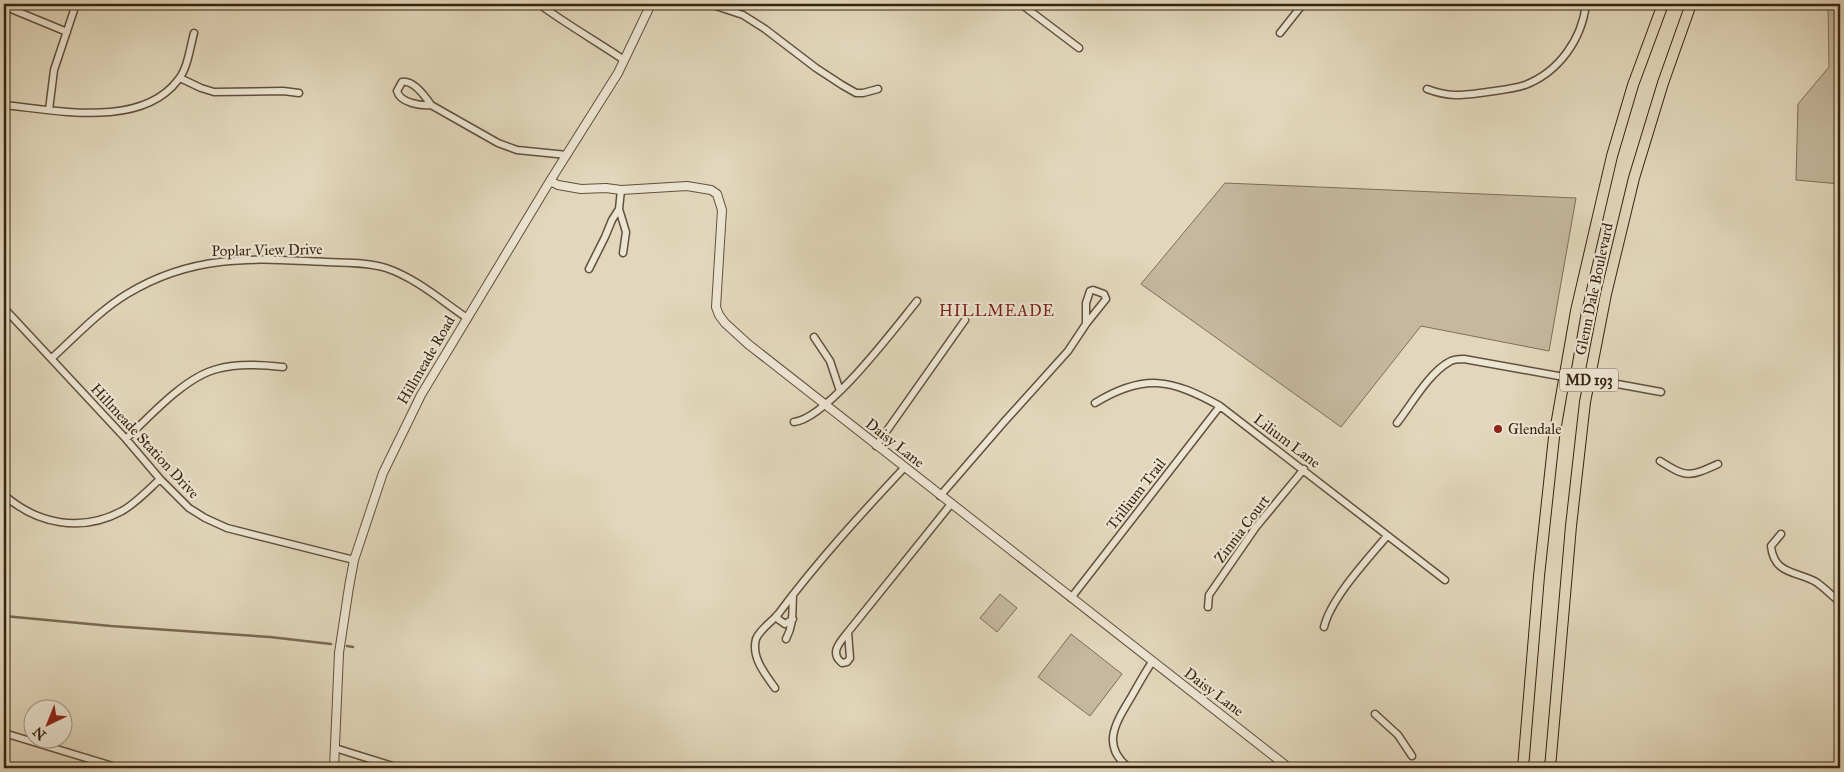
<svg xmlns="http://www.w3.org/2000/svg" width="1844" height="772" viewBox="0 0 1844 772" font-family="'IM FELL Great Primer',serif">
<style>
.green{fill:#c5b89f;stroke:#7e6e57}
.lines{fill:none;stroke-linecap:round;stroke-linejoin:round}
.stream{stroke:#7b6a53;stroke-width:2.5}
.minor-casing{stroke:#62503a;stroke-width:9}
.tertiary-casing{stroke:#62503a;stroke-width:10}
.primary-casing{stroke:#37230f;stroke-width:12}
.minor{stroke:#ece5d3;stroke-width:6}
.tertiary{stroke:#ece5d3;stroke-width:8}
.primary{stroke:#e2d7bc;stroke-width:10}
.poi-dot{fill:#8f2418;stroke:#ece5d3;stroke-width:2}
.labels{text-anchor:middle;dominant-baseline:central;stroke-width:4.5;stroke-linejoin:round;paint-order:stroke}
.shield{fill:#ece5d3;stroke:#6d5d4a;stroke-width:1}
.shield-label{font-size:14px;font-weight:bold;fill:#37230f}
.street-label{font-size:15px;fill:#37230f;stroke:#ece5d3}
.poi-label{font-size:15px;fill:#37230f;stroke:#ece5d3;text-anchor:start}
.neighbourhood-label{font-size:16px;letter-spacing:1px;fill:#7a1f14;stroke:#ece5d3}
</style>
<rect width="100%" height="100%" fill="#e2d7bc"/>
<filter id="stains"><feTurbulence type="fractalNoise" baseFrequency=".004" numOctaves="4"/><feColorMatrix values="0 0 0 0 .2 0 0 0 0 .09 0 0 0 0 .02 0 0 0 .5 -.17"/></filter>
<radialGradient id="worn" r=".72"><stop offset=".6" stop-color="#630" stop-opacity="0"/><stop offset="1" stop-color="#630" stop-opacity=".3"/></radialGradient>
<path class="green" d="M1828,4H1840V184L1796,180L1798,104L1829,67Z
M1225,183L1576,198L1549,351L1421,326L1341,427L1141,284Z
M1000,594L1017,608L997,632L980,618Z
M1071,634L1122,674L1090,716L1038,677Z"/>
<g class="lines">
<path class="stream" d="M4,616L111,626L270,637L331,644
M347,646L353,647"/>
<defs>
<path id="minor" d="M539,4C566,24 596,41 624,60
M710,4L743,15L765,29L816,68L842,85L856,93H863L878,89
M1021,4L1079,48
M4,6L67,32
M1280,33L1303,4
M180,78L201,88L214,92L283,91L299,93
M402,82C413,80 425,96 431,105C421,106 400,103 397,91Z
M1427,89C1451,98 1463,95 1487,92C1500,90 1513,89 1525,85C1559,72 1582,39 1586,4
M4,105C56,110 141,129 178,80C188,68 190,47 194,33
M431,105L498,143L517,150L567,155
M49,110L54,70L76,4
M619,209L626,232L623,253
M589,269L605,237L612,220L619,209L621,190
M1093,290L1104,294L1106,299L1086,324V303L1090,291Z
M4,308L126,439L160,479L189,508L205,518L227,528L354,560
M814,337L830,361L840,391
M52,358C76,336 99,311 127,294C192,254 253,258 326,262C346,263 367,262 386,268C416,278 442,301 467,318
M1095,403C1144,373 1171,379 1220,406L1445,580
M794,422C827,419 895,328 917,301
M1397,423C1411,405 1429,373 1449,362C1453,359 1459,359 1464,359L1564,377L1590,379L1661,392
M126,439C150,416 185,377 217,369C238,363 262,365 283,367
M876,446L965,320
M1660,461C1687,478 1689,477 1718,464
M4,495C37,524 81,533 122,511C136,503 148,490 160,479
M940,496L1004,422L1068,351L1086,324
M1781,534L1771,546C1774,575 1797,571 1816,582C1825,588 1832,596 1840,602
M1071,598L1220,406
M1208,607L1209,595L1256,527L1304,469
M777,615L778,619L785,624L793,619
M1324,627C1331,598 1367,560 1387,536
M848,632L951,504
M848,632L850,658L847,662L842,663C829,653 840,642 848,632Z
M786,639C794,624 792,612 793,595
M775,688C765,674 751,657 756,639C760,629 772,622 779,613C817,562 860,515 904,468
M1375,714L1398,735L1412,756
M4,733L119,768
M335,748L399,768
M1129,768C1101,746 1115,724 1130,699C1137,687 1144,674 1152,662"/>
<path id="tertiary" d="M550,181L558,185L581,189L606,188L621,190L687,186L711,190L717,194L722,210L716,307L719,315L725,323L748,344L1289,768
M334,768L339,653L349,587L354,560L383,473L421,395L550,181L618,73L651,4"/>
<path id="primary" d="M1523,768L1539,576L1554,437L1576,311L1612,156L1633,85L1663,4
M1550,768L1571,526L1585,402L1606,294L1634,178L1663,83L1691,4"/>
</defs>
<use href="#minor" class="minor-casing"/>
<use href="#tertiary" class="tertiary-casing"/>
<use href="#primary" class="primary-casing"/>
<use href="#minor" class="minor"/>
<use href="#tertiary" class="tertiary"/>
<use href="#primary" class="primary"/>
</g>
<circle class="poi-dot" cx="1498" cy="429" r="5"/>
<g class="labels">
<rect class="shield" x="1560" y="368.5" width="58" height="23" rx="4"/>
<g class="shield-label">
<text x="1589" y="380">MD 193</text>
</g>
<g class="street-label">
<text transform="translate(267 250) rotate(-1)">Poplar View Drive</text>
<text transform="translate(1594 289) rotate(-78)">Glenn Dale Boulevard</text>
<text transform="translate(426 360) rotate(-60)">Hillmeade Road</text>
<text transform="translate(145 441) rotate(47)">Hillmeade Station Drive</text>
<text transform="translate(1287 441) rotate(37)">Lilium Lane</text>
<text transform="translate(895 443) rotate(38)">Daisy Lane</text>
<text transform="translate(1136 494) rotate(-52)">Trillium Trail</text>
<text transform="translate(1242 529) rotate(-53)">Zinnia Court</text>
<text transform="translate(1214 692) rotate(37)">Daisy Lane</text>
</g>
<g class="poi-label">
<text x="1508" y="429">Glendale</text>
</g>
<g class="neighbourhood-label">
<text x="997" y="310">HILLMEADE</text>
</g>
</g>
<rect width="1844" height="772" fill="none" stroke="#e2d7bc" stroke-width="20"/>
<rect x="5" y="5" width="1834" height="762" fill="none" stroke="#37230f" stroke-width="2.5"/>
<rect x="10" y="10" width="1824" height="752" fill="none" stroke="#37230f"/>
<g transform="translate(48 724) rotate(223)"><circle r="24" fill="#ece5d3" stroke="#a49785"/>
<path d="M0-4L9 19L0 12L-9 19Z" fill="#8f2418"/>
<text y="-8" font-size="14" font-weight="bold" text-anchor="middle" fill="#37230f">N</text>
</g>
<rect width="100%" height="100%" filter="url(#stains)"/>
<rect width="100%" height="100%" fill="url(#worn)"/>
</svg>
